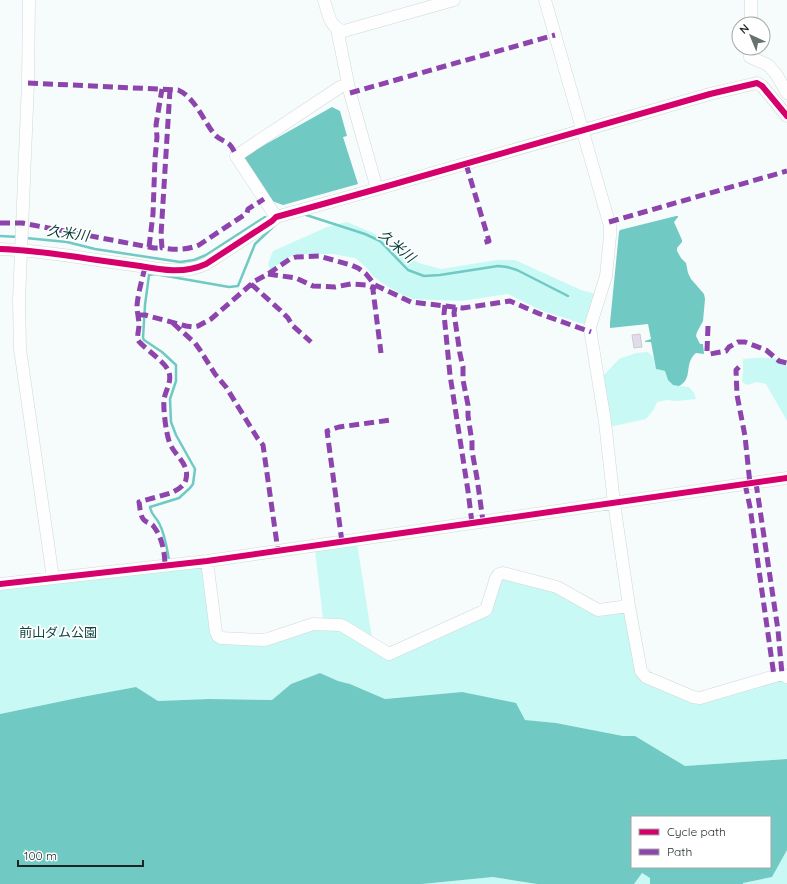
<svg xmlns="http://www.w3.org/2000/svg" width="787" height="884" viewBox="0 0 787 884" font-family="Quicksand,'Noto Sans JP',sans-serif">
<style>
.green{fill:#c8f9f5}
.water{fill:#70c9c3;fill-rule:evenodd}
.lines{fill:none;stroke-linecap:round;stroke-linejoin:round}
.stream{stroke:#70c9c3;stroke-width:2.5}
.building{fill:#e2dcea;stroke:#ccccd0}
.minor-casing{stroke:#d0d8d8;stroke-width:13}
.minor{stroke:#fefefe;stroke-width:12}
.quiet{stroke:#8e44ad;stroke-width:5;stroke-dasharray:10 5;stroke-linecap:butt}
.cycleway-casing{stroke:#fff;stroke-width:8}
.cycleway{stroke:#d6006c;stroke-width:6}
.labels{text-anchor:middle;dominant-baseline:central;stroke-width:3.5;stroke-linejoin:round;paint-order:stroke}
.park-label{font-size:13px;fill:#104642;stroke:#fff}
.water-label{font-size:14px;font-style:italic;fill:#003935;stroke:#fff}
</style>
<rect width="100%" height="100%" fill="#f6fbfb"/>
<path class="green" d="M347,222L378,235L419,263L441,269L497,260H515L581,290L596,294L589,325L580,323L540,310L508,294L460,301L413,299L399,293L382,283L373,276L366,267L355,258L332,254H295L286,259L270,270L268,264L273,251L327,227Z
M648,352L653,357L656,369L661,370L665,371L668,380L673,385L689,387L694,393L696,399L676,401L667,400L657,402L654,409L646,419L609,427L603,376L619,359L636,353Z
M755,358C767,358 779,356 787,366V421L766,384L757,382L747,385L742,382L743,373V359Z
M357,543L372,638L323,619L315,550Z
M203,565L221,641L314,626L339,627L389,658L485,613L500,576L558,592L593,611L625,610L637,668L692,700L776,679L787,681V759L685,766L635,736H623L556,723L524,720L461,692L385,699L350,684L338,681L320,673L291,684L272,700L209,699L158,701L136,687L82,697L0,714V588Z
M787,850V884H743V883L772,877Z
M641,873L650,878V884H634Z
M493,877L537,884H422Z"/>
<path class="water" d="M332,107L340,111L347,136L343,137L358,184L283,205L272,201L243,157Z
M676,216H678V217L674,222L682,240V242L677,248V251L681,258L686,263L688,273L691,279L704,294L705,299L703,321L697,332L696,336L700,344H703L704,354L696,353C683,364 694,378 679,386L673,385L668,380L665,371L661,370L656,369L651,342H645V341L651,339L648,324L610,328V323L619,232L620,230Z
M320,673L338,681L350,684L385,699L462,692L516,703L525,720L556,723L623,736H635L685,766L787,759V850L772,877L743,883V884H650V878L642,873L634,884H537L493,877L422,884H0V714L82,697L136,687L158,701L209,699L272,700L291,684ZM632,817H770V867H632Z"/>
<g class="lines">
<path class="stream" d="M303,214L365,234L380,241L408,270L424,276L440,275L498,266L507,267L517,270L568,296
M0,236L19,237
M26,238L67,242L95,249L180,262L194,260L206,255L265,217
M169,560C167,548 165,534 159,523C155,515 152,517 150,507L179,498L190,488L193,484L195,469L176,435L171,422L170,399L176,381V365L162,352L144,340L143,338L145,305L149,275L155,274L229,287L238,286L255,244L274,226"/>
</g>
<path class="building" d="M640,334L642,347L634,348L632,335Z"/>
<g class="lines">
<defs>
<path id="minor" d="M29,0L28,83L19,300L20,349L53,578
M324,0C328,12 329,28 344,31L454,0
M545,0L610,226V236L606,276L590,327L591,335L605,422L614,503L629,606
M751,24V0
M337,29L350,93L377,189
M751,48L750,57L768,65L776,74L787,93
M276,217L236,156L340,87L348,84
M0,249C33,250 65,255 97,260C111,262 125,264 140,266C162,270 184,274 206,264L272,221L276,217L377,189L710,94L757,83L762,86L787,116
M207,561L216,632L218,636L221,638L263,640L268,639L313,624L340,625L343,626L389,654L486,610L496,578L499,574L503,573L557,587L598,610L629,606L641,671L646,677L693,697L700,698L782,674L787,677
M0,584L207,561L787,478"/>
</defs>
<use href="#minor" class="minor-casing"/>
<use href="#minor" class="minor"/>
<path class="quiet" d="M28,83L178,90C195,97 204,122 215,135C220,140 226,141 230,145C233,148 235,153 236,156
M170,89L161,235L162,248C176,250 187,250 199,245L247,213L248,209L264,199
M350,93L555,35
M466,164L489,241L482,243
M609,222L787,171
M0,223H22L154,248H162
M149,247L153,214L155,159L157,137L156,125L162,89
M145,267C142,280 138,293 137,306C137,312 139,319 139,325C139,329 137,335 138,340C139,344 164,361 168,370C173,380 166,389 164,399C163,409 166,432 169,441C173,455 190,463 186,479C185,486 177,490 171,493L139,502C140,507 140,516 144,520C147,523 152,523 154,527C162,537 165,553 165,566
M268,274L296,278L313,286L335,287L351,284L366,285L374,288
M251,284L280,310L288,318L292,325L311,342
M375,285L373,290L381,353
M445,305L444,314L450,375L468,491L472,523
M455,307L454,313L460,354L463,367V380L468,405V416L472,442V451L477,478L483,521
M138,315H145L186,326L193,327L198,326L211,319L255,281L268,274L290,259L296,257L319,256L351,265L358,268L366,274L375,285L411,302L463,308L510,301L540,314L591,332
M173,323L175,325L195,343L200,350L215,374L226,387L258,439L263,445L278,551
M708,326L707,351L710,354L726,351L729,347L738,342H745L766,350L779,361L787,363
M739,367L736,370L737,395L745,436L750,484
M756,483L778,630L782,674
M745,484L750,507L774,676
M342,542L327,431L339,427L391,420"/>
<defs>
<path id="cycleway" d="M0,249C33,250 65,255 97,260C111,262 125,264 140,266C162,270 184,274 206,264L272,221L276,217L377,189L710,94L757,83L762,86L787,116
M0,584L207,561L787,478"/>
</defs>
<use href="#cycleway" class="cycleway-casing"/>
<use href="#cycleway" class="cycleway"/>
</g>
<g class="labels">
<g class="park-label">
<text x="58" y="632">前山ダム公園</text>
</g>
<g class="water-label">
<text transform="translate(68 233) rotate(8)">久米川</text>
<text transform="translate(397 246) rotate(40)">久米川</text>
</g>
</g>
<rect x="631" y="816" width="140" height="52" fill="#ffffff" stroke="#a4a8a8"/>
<rect x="639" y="829" width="20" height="6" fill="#d6006c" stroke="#a4a8a8"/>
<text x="667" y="836" font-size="12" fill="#1b2625">Cycle path</text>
<rect x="639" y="849" width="20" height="6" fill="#8e44ad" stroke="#a4a8a8"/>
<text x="667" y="856" font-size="12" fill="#1b2625">Path</text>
<g transform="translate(751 36) rotate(316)"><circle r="19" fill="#ffffff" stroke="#a4a8a8"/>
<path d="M0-3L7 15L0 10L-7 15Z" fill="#687170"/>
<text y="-6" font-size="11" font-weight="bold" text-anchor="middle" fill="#1b2625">N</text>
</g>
<path d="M18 860v6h125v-6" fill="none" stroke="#1b2625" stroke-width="2"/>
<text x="24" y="860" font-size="12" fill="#1b2625" stroke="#ffffff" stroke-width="3" paint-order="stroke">100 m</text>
</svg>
